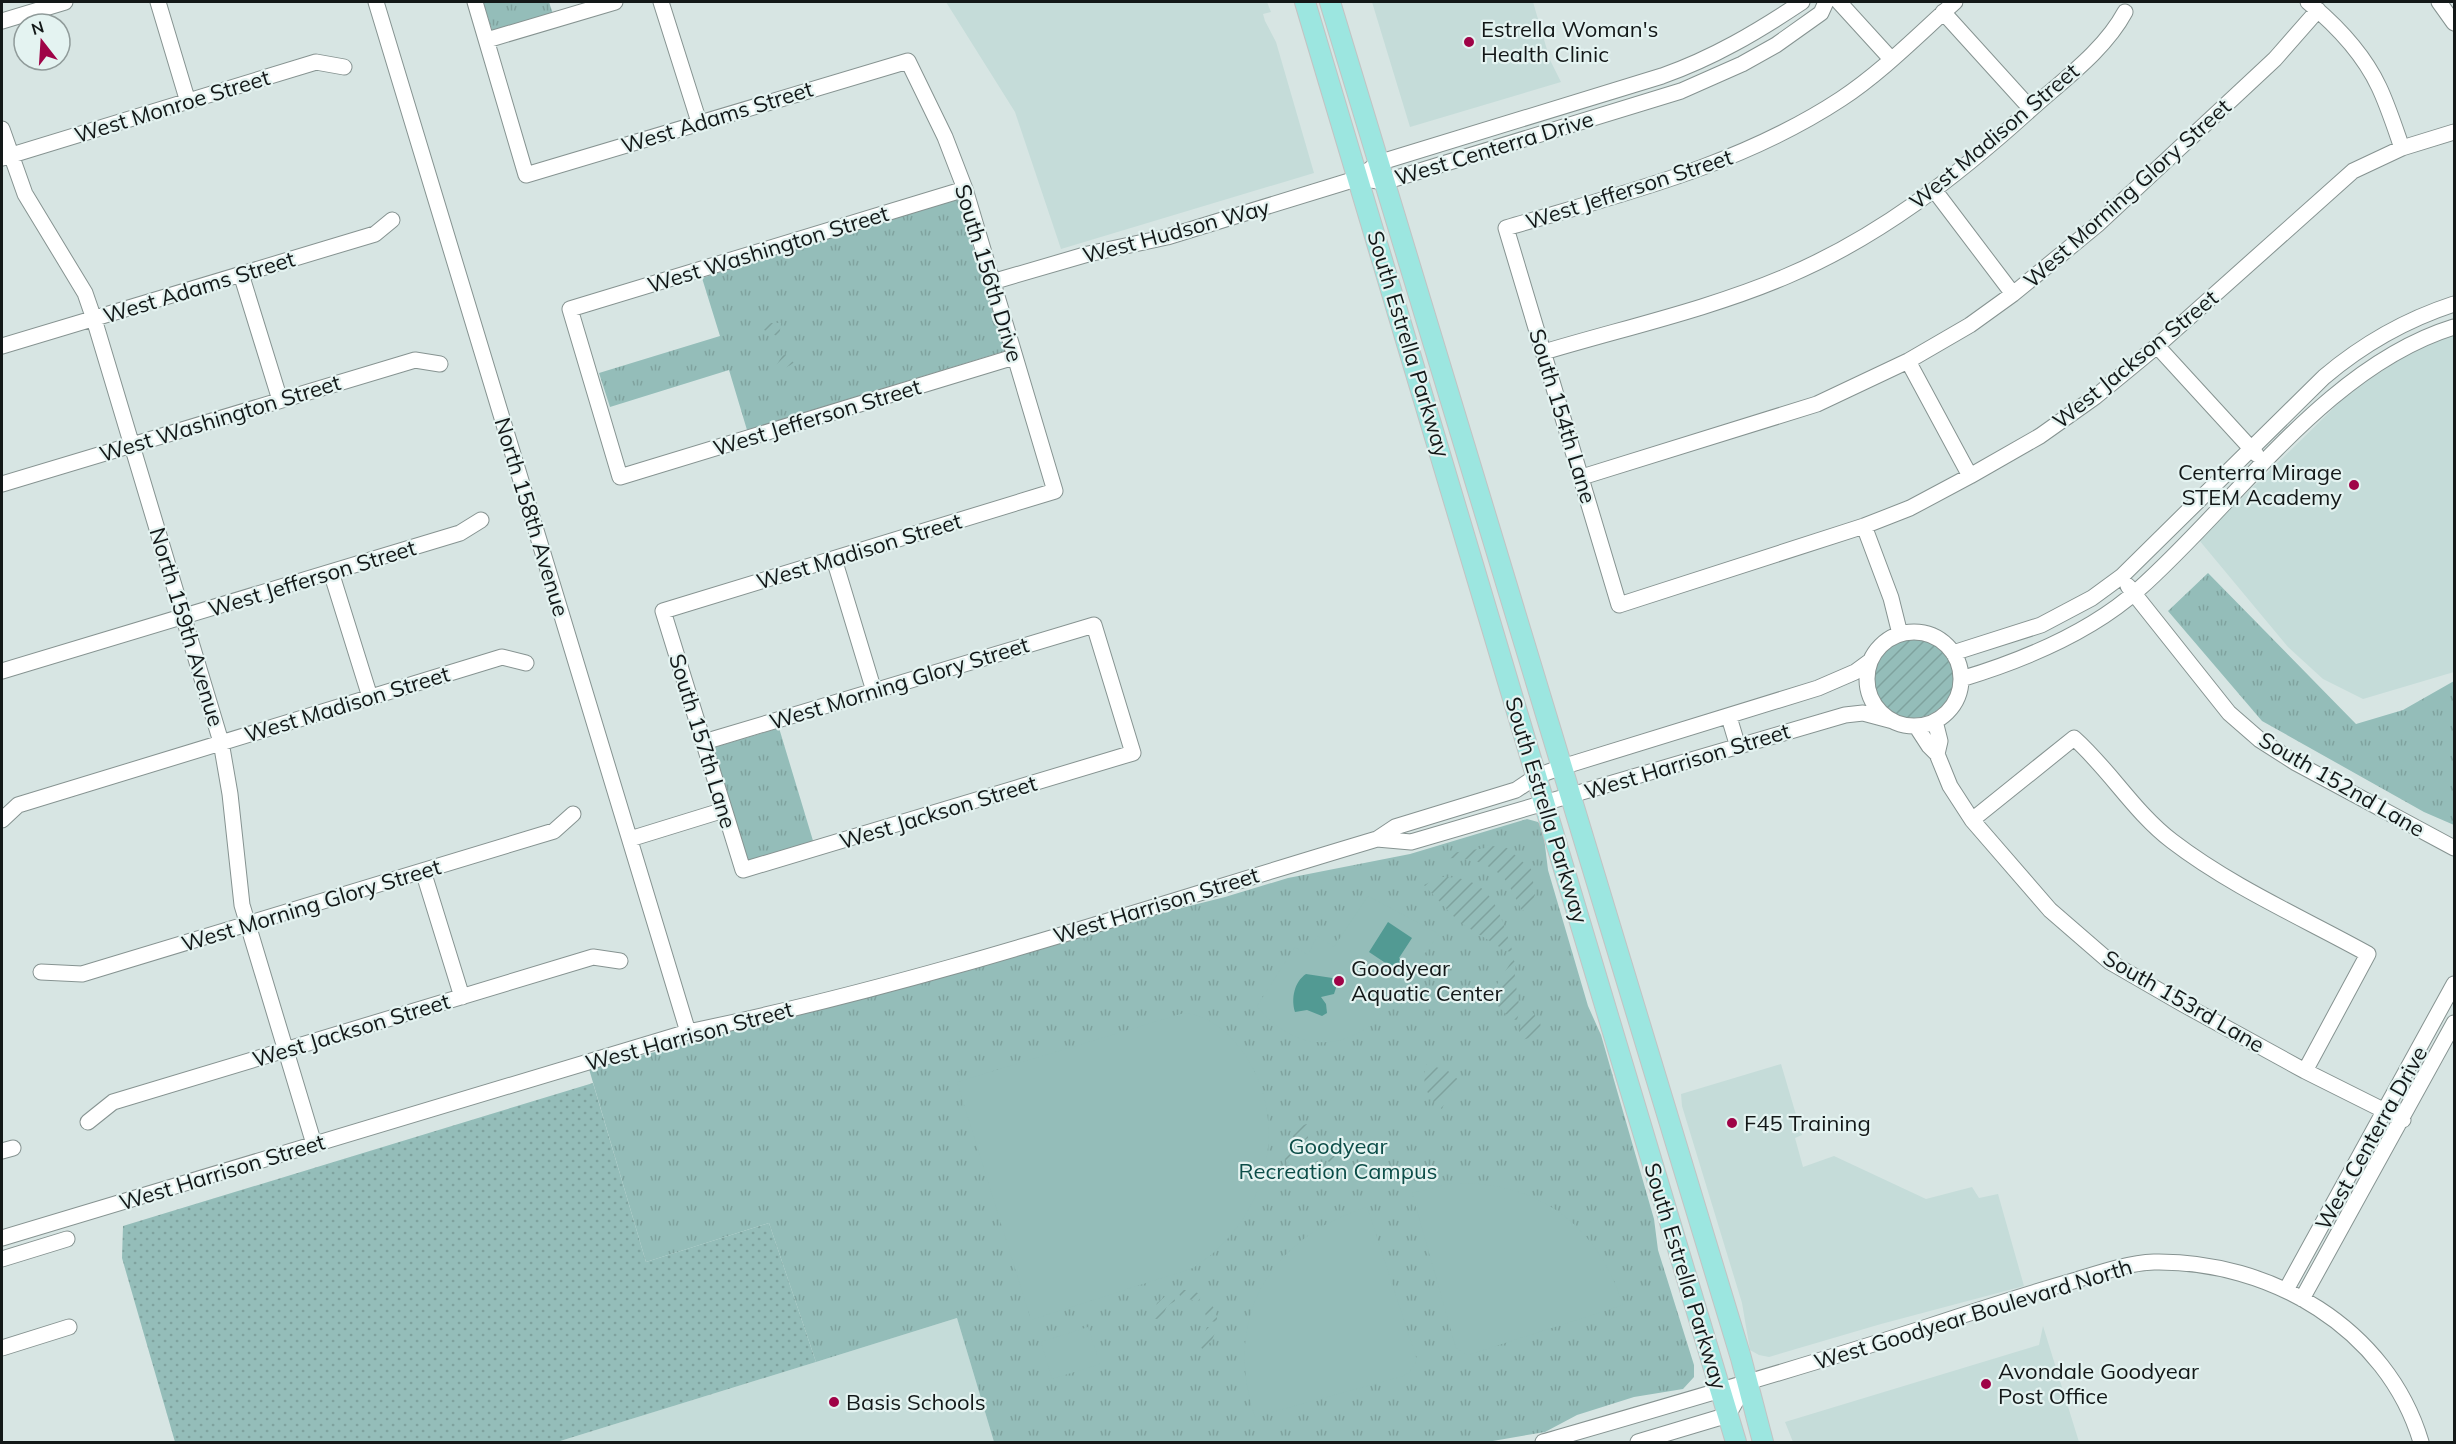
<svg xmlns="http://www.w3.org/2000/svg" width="2456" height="1444" viewBox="0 0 2456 1444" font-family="Mulish,sans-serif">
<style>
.built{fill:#c5dcd9}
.grass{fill:url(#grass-dots)}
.park{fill:url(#park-tufts)}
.garden{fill:url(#garden-furrows)}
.pitch{fill:#94bdb9}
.water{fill:#529a93}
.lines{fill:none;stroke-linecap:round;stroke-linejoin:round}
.minor-casing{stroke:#869391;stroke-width:17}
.major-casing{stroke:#c2c3c3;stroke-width:22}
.minor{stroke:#fff;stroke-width:15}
.major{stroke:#9ce6e0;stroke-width:20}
.poi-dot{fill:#9f0347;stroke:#e4f3f1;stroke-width:2}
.labels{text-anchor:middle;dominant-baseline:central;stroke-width:4.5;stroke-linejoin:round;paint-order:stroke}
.poi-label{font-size:22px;fill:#131818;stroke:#e4f3f1;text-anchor:start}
.street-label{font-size:22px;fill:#131818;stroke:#e4f3f1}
.park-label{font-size:22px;fill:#0c4d48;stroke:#e4f3f1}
</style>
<defs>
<pattern id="grass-dots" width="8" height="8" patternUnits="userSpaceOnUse" patternTransform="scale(1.5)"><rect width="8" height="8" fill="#94bdb9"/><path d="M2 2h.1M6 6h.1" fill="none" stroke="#7fa29e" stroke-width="1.8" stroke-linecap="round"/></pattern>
<pattern id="park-tufts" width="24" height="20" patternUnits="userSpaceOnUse" patternTransform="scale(1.5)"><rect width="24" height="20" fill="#94bdb9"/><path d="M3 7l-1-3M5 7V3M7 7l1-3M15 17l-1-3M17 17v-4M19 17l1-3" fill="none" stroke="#7fa29e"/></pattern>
<pattern id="garden-furrows" width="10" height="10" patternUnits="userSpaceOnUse" patternTransform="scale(1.5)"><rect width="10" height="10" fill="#94bdb9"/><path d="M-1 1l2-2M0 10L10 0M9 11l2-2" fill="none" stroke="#7fa29e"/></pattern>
</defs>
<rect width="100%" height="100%" fill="#d7e5e3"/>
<path class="built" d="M946,2H1267L1271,12L1263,14L1265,21L1276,42L1314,173L1061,249L1015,112Z
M1372,2H1533L1550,60L1561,82L1410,127Z
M2454,334V672L2363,699L2323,679L2288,647L2199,540L2352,390L2423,345Z
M1781,1064L1802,1135L1795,1138L1803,1167L1834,1156L1926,1199L1972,1187L1979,1198L1998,1194L2024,1286L1881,1324L1769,1357L1759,1355L1750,1350L1742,1303L1682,1106L1681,1094Z
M957,1318L994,1442H557L816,1362Z
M2043,1326L2079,1442H1793L1785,1422L2039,1345Z"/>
<path class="grass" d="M593,1083L646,1262L769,1223L816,1362L557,1442H175L122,1258L123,1226Z"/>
<path class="park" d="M483,2H549L553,14L493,33Z
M958,198L1005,351L747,430L729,370L610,407L599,373L720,336L702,278Z
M2208,573L2356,724L2403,710L2454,681V825L2424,812L2262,721L2168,611Z
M779,728L814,844L748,864L712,748Z
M1527,819L1538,822L1543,829L1548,870L1588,1006L1601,1035L1654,1219L1658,1250L1694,1365V1377L1683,1389L1634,1397L1577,1415L1545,1432L1487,1442H994L957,1318L816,1362L769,1223L646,1262L589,1069L717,1036L798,1008L963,963L1225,897L1288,878L1410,854Z"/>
<path class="garden" d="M771,323H781L779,337L760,328Z
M784,353L794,363L785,368L773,371Z
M1872 677a41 41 0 1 1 82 0a41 41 0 1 1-82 0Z
M1485,845L1507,848L1531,869L1535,893L1533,904L1522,911C1517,901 1512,890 1506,881C1493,864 1466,855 1445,859L1452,853L1485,848Z
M1441,877C1493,876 1499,911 1513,952L1506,951L1459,922L1424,885Z
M1513,959C1518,966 1514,969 1515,977C1516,993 1522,1004 1517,1020L1511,1019L1489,997Z
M1530,1009L1540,1022L1542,1034L1522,1040L1519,1031L1525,1012Z
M1427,1064L1448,1071L1461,1082L1448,1094L1442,1109C1427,1098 1420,1082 1427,1064Z
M1295,1124L1299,1126L1307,1124L1308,1138L1300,1143L1290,1134Z
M1338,1145L1339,1153L1336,1165L1323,1159L1325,1149Z
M1283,1149H1292L1298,1153L1291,1159V1170L1284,1157Z
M1315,1165L1324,1176L1310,1179L1302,1178L1312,1173Z
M1178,1290H1190L1203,1295L1197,1302L1189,1299H1181Z
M1172,1291L1175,1301L1167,1306L1161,1320L1152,1318L1157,1303Z
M1208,1299L1215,1310L1218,1322L1208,1321L1202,1306Z
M1207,1327L1217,1328L1212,1340L1203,1350L1197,1342L1204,1335Z"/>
<path class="pitch" d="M1368,896L1439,934L1374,1023C1332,1055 1289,1046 1257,1006L1295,947L1308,955L1317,936L1334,947Z
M1184,1013C1210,1016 1229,1032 1243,1052C1294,1124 1265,1223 1193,1268L1031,1320L957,1082Z
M1453,1183C1538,1181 1597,1224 1623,1305L1468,1355L1456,1348L1412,1193Z
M1367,1207L1417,1360L1409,1373L1400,1377L1255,1417C1222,1317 1270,1238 1367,1207Z
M1088,1327L1100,1364L1052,1379L1041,1342Z"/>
<path class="water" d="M1388,922L1412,938L1399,958L1402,961L1396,970L1369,952Z
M1306,974L1339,979L1334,994L1321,997L1326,1004L1327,1013L1322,1016L1307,1010L1295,1012C1291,999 1294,982 1306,974Z"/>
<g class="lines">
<defs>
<path id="minor" d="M158,2L188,102
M376,2L688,1032
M475,2L526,175L908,61L945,137L965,189L1055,491L663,611L743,870L1133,753L1094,625L704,742
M661,2L699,122
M1839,2L1891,59
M1955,2C1918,35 1882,72 1841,99C1739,166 1621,194 1506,228L1619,605L1864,526L1910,508L1970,476L2040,436L2095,397L2157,346L2353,171L2402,148L2454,132
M2308,2C2336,25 2363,53 2379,87C2388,106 2395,128 2402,148
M2439,2L2454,23
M1943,12L2031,109
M2,21L65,2
M487,40L615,2
M2,129L25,194L85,293L94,319L221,742L230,794L242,905L314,1144
M2,158L316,62L344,67
M1359,178L1384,182L1681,91L1742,64L1776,45L1821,13L1826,2
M965,189L570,309L620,477L1014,357
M1935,191L2013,294
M241,274L280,400
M992,282L1088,254L1167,237L1359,178L1378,163L1662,76C1713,58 1757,32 1802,2
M2,346L375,234L392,220
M2157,346L2256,454
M1544,352C1624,328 1710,309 1787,276C1879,237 1957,176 2030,110C2063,80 2104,51 2125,12
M1908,361L1970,476
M1582,477L1817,404L1908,361L1970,325L2013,294L2097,225L2275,59L2318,10
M2,484L415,360L440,364
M1864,526L1891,598L1900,634
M834,559L874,691
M331,572L370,697
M2128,586L2229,713L2260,740L2296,763L2454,848
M1867 679a47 47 0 1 1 94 0a47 47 0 1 1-94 0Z
M1953,653L2041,625L2092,598L2122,576L2324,377C2363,344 2405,320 2454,304
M2,671L460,533L481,520
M1961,679C2024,660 2090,633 2139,589C2236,503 2327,366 2454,327
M1729,717L1738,747
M1935,721L1940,741L1937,754
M1916,726L1929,746L1937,754L1950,786L1972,820L2050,910L2110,962L2181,1003L2305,1071L2403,1120
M2,820L18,805L502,657L526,663
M1972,820L2074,738C2110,770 2134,812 2172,841C2232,887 2303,918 2368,954L2305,1071
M630,839L724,810
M1377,839L1411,842L1845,715L1863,713L1893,721
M423,871L462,997
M41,972L82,974L554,831L573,814
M88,1122L113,1102L593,957L620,961
M2,1151L13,1148
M2,1238L688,1032C922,984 1149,907 1377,839L1395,827L1516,790L1537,776L1562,767L1818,688L1855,672L1870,661
M2,1259L67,1239
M2286,1290L2454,984
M2302,1299L2454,1023
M2,1348L69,1327
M1543,1442C1671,1405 1800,1368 1927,1327C1975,1311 2024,1295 2073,1281C2099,1273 2127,1263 2154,1262C2270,1260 2387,1328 2421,1442
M1638,1442L1728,1415L1747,1382"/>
<path id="major" d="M1305,2C1450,481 1590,963 1736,1442
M1330,2L1741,1358L1763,1442"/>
</defs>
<use href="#minor" class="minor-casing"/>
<use href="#major" class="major-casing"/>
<use href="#minor" class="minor"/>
<use href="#major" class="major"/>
</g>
<g class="poi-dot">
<circle cx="1469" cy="42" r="6"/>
<circle cx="2354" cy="485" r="6"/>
<circle cx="1339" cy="981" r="6"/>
<circle cx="1732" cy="1123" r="6"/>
<circle cx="1986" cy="1384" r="6"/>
<circle cx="834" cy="1402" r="6"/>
</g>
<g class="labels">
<g class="poi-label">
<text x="1481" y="29">Estrella Woman's<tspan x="1481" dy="25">Health Clinic</tspan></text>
<text x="2342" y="472" text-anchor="end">Centerra Mirage<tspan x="2342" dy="25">STEM Academy</tspan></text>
<text x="1351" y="968">Goodyear<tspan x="1351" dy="25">Aquatic Center</tspan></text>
<text x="1744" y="1123">F45 Training</text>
<text x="1998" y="1371">Avondale Goodyear<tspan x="1998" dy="25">Post Office</tspan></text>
<text x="846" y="1402">Basis Schools</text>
</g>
<g class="street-label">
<text transform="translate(172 106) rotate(-17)">West Monroe Street</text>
<text transform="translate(717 117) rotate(-17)">West Adams Street</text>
<text transform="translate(1994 136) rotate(-40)">West Madison Street</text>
<text transform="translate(1494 148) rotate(-17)">West Centerra Drive</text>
<text transform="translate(1629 189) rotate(-18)">West Jefferson Street</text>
<text transform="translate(2127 193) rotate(-42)">West Morning Glory Street</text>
<text transform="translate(1176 231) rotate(-15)">West Hudson Way</text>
<text transform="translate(768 249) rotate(-17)">West Washington Street</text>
<text transform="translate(989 273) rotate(73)">South 156th Drive</text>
<text transform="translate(199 287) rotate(-17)">West Adams Street</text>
<text transform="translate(1409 344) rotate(73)">South Estrella Parkway</text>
<text transform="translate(2135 359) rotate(-39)">West Jackson Street</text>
<text transform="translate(1563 416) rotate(73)">South 154th Lane</text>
<text transform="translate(817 417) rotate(-17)">West Jefferson Street</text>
<text transform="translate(220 418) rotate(-17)">West Washington Street</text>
<text transform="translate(532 517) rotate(73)">North 158th Avenue</text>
<text transform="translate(859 551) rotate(-17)">West Madison Street</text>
<text transform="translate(312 578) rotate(-17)">West Jefferson Street</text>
<text transform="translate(187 627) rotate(73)">North 159th Avenue</text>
<text transform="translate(899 683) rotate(-17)">West Morning Glory Street</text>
<text transform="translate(347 704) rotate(-17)">West Madison Street</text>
<text transform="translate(703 741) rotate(73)">South 157th Lane</text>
<text transform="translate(1687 761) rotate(-17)">West Harrison Street</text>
<text transform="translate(2342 784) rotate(30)">South 152nd Lane</text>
<text transform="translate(1547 810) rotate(73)">South Estrella Parkway</text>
<text transform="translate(938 812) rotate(-17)">West Jackson Street</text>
<text transform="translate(311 905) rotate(-17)">West Morning Glory Street</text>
<text transform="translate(1156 905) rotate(-17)">West Harrison Street</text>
<text transform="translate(2184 1001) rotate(30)">South 153rd Lane</text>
<text transform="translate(351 1030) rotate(-17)">West Jackson Street</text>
<text transform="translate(689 1036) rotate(-15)">West Harrison Street</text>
<text transform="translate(2371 1138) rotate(-61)">West Centerra Drive</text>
<text transform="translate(222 1172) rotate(-17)">West Harrison Street</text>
<text transform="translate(1686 1276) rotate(73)">South Estrella Parkway</text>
<text transform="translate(1973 1314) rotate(-17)">West Goodyear Boulevard North</text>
</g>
<g class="park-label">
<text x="1338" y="1146">Goodyear<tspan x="1338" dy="25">Recreation Campus</tspan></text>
</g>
</g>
<rect width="2456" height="1444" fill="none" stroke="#131818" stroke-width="6"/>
<g transform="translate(42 42) rotate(343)"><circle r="28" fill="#e4f3f1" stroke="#909b9a" stroke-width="1.5"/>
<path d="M0-4.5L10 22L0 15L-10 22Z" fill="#9f0347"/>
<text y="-9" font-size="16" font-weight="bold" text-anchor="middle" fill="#131818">N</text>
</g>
</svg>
